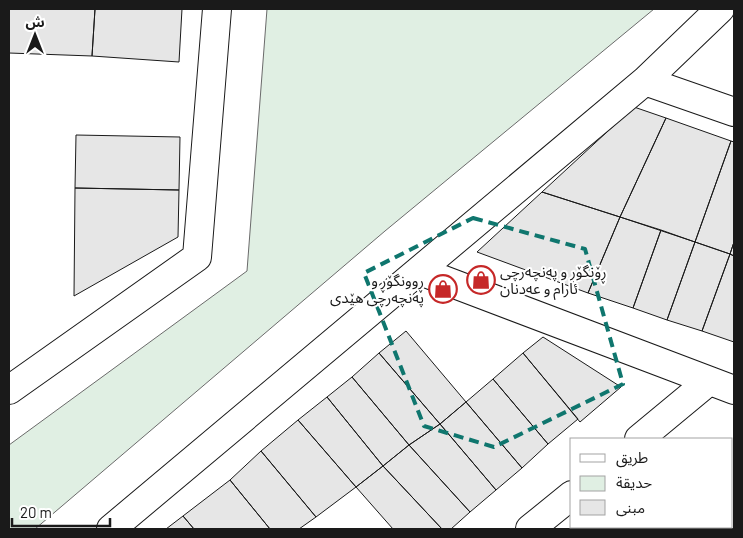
<svg xmlns="http://www.w3.org/2000/svg" width="743" height="538" viewBox="0 0 743 538" font-family="Barlow,'Noto Sans Arabic',sans-serif">
<style>
.green{fill:#e0efe3;stroke:#6a6a6a}
.building{fill:#e6e6e6;stroke:#1a1a1a}
.lines{fill:none;stroke-linecap:round;stroke-linejoin:round}
.minor-casing{stroke:#1a1a1a;stroke-width:30}
.minor{stroke:#fff;stroke-width:28}
.marked{fill:none;stroke:#0f766e;stroke-width:4;stroke-dasharray:10 6;stroke-linejoin:round}
.labels{text-anchor:middle;dominant-baseline:central;stroke-width:4;stroke-linejoin:round;paint-order:stroke}
.poi-label{font-size:15px;fill:#1a1a1a;stroke:#fff;text-anchor:start}
</style>
<rect width="100%" height="100%" fill="#fff"/>
<path class="green" d="M267,9H654L385,231L35,529H9V445L247,271Z"/>
<path class="building" d="M9,9H95L92,56L9,53Z
M95,9H182L179,62L92,56Z
M634,107L666,118L620,217L542,192Z
M666,118L731,141L695,242L620,217Z
M76,135L180,137L179,190L75,188Z
M731,141L734,142V242L730,254L695,242Z
M75,188L179,190L178,237L74,296Z
M542,192L620,217L588,293L477,252Z
M620,217L661,230L633,308L588,293Z
M661,230L695,242L667,320L633,308Z
M695,242L730,254L702,331L667,320Z
M734,242V256L730,254Z
M730,254L734,256V342L702,331Z
M406,331L466,402L440,424L379,353Z
M543,337L621,387L580,422L523,353Z
M379,353L440,424L409,445L352,377Z
M523,353L578,419L548,444L493,379Z
M352,377L409,445L383,466L327,397Z
M493,379L548,444L522,468L466,402Z
M327,397L383,466L356,487L298,420Z
M466,402L522,468L496,490L440,424Z
M298,420L356,487L316,517L261,451Z
M440,424L496,490L470,512L409,445Z
M409,445L470,512L451,529H442L383,466Z
M261,451L316,517L299,529H270L230,480Z
M383,466L442,529H393L356,487Z
M230,480L270,529H194L183,516Z
M183,516L194,529H166Z"/>
<g class="lines">
<defs>
<path id="minor" d="M645,81L734,112
M420,271L734,390
M9,390L197,257L217,9
M639,439L709,381
M111,529L645,81L720,9
M530,529L572,495"/>
</defs>
<use href="#minor" class="minor-casing"/>
<use href="#minor" class="minor"/>
</g>
<path class="marked" d="M473,218L585,249L623,384L494,447L424,426L364,273Z"/>
<defs>
<symbol id="shop-ring" viewBox="-11 -11 22 22"><circle r="9.5" fill="#fff" stroke="#c62828" stroke-width="1.5"/><path d="M-5-2.5h2.3a2.7 3.5 0 0 1 5.4 0H5L5.5 6h-11ZM-1.5-2.5h3a1.5 2.3 0 0 0-3 0Z" fill="#c62828"/></symbol>
</defs>
<g fill-rule="evenodd">
<use href="#shop-ring" x="465" y="264" width="32" height="32"/>
<use href="#shop-ring" x="427" y="273" width="32" height="32"/>
</g>
<g class="labels">
<g class="poi-label">
<text x="500" y="271">ڕۆنگۆڕ و پەنچەرچی<tspan x="500" dy="17">ئارام و عەدنان</tspan></text>
<text x="424" y="280" text-anchor="end">ڕوونگۆڕ و<tspan x="424" dy="17">پەنچەرچی هێدی</tspan></text>
</g>
</g>
<rect width="743" height="538" fill="none" stroke="#1a1a1a" stroke-width="20"/>
<rect x="570" y="438" width="162" height="90" fill="#ffffff" stroke="#a3a3a3"/>
<rect x="580" y="454" width="25" height="8" fill="#ffffff" stroke="#a3a3a3"/>
<text x="616" y="463" font-size="15" fill="#1a1a1a">طريق</text>
<rect x="580" y="476" width="25" height="15" fill="#e0efe3" stroke="#a3a3a3"/>
<text x="616" y="488" font-size="15" fill="#1a1a1a">حديقة</text>
<rect x="580" y="500" width="25" height="15" fill="#e6e6e6" stroke="#a3a3a3"/>
<text x="616" y="513" font-size="15" fill="#1a1a1a">مبنى</text>
<g transform="translate(35 35)" stroke="#ffffff" stroke-width="4" paint-order="stroke">
<path d="M0-4L9 19L0 12L-9 19Z" fill="#1a1a1a"/>
<text y="-8" font-size="14" font-weight="bold" text-anchor="middle" fill="#1a1a1a">ش</text>
</g>
<path d="M12 518v8h98v-8" fill="none" stroke="#1a1a1a" stroke-width="2.5"/>
<text x="20" y="518" font-size="15" fill="#1a1a1a" stroke="#ffffff" stroke-width="4" paint-order="stroke">20 m</text>
</svg>
